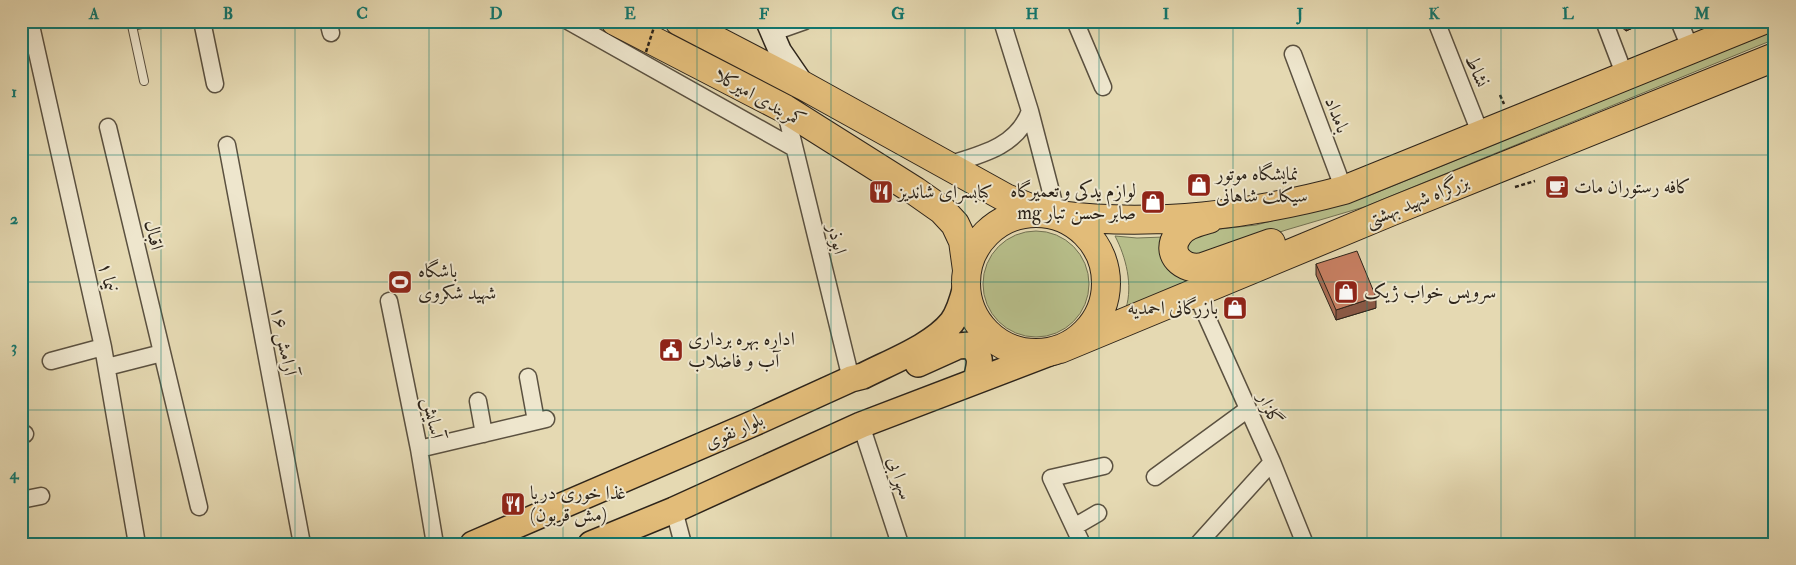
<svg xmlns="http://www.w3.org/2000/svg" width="1796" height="565" viewBox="0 0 1796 565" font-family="'IM FELL Double Pica',Amiri,serif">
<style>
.green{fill:#b7be8a;stroke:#727152}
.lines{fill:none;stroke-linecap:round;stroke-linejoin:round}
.lane-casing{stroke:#5b5140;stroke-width:10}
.street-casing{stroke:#5b5140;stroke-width:19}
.secondary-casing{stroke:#2d241a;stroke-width:25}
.primary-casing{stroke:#2d241a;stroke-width:28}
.highway-casing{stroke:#2d241a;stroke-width:30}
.path{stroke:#2d241a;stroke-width:2.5;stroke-dasharray:4 2.5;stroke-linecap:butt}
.lane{stroke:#eee6cd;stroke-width:8}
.street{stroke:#eee6cd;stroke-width:16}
.secondary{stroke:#eee6cd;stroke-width:22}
.primary{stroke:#e2bc79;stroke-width:25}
.highway{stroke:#e2bc79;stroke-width:28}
.path-bridge{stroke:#2d241a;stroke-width:2.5;stroke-dasharray:4 2.5;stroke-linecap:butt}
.wall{fill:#ab6d54;stroke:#2d241a}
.shaded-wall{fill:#8b5945;stroke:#2d241a}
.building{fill:#c77f62;stroke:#2d241a}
.grid{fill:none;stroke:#0f766e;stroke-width:1;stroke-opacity:0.55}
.labels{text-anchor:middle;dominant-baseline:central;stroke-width:4;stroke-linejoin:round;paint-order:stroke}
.street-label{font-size:19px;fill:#2d241a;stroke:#eee6cd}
.poi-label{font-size:19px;fill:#2d241a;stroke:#eee6cd;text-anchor:start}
.neatline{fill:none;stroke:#0f766e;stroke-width:2}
.grid-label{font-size:16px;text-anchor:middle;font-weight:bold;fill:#0f766e}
</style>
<rect width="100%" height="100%" fill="#e5d9b2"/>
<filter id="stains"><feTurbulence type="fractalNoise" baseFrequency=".004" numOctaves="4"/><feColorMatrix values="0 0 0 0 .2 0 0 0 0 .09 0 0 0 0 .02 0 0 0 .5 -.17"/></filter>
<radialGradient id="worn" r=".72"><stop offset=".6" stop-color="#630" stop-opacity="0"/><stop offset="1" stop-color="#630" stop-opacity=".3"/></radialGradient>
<path class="green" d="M1775,30V39L1364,207L1286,230L1199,259L1194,258L1187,249L1189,239L1203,231L1256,225L1368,196Z
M983 284a53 53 0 1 1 106 0a53 53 0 1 1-106 0Z
M1115,236L1137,238L1164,237V257L1279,246L1126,308C1133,285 1126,257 1115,236Z"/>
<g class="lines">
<defs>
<path id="lane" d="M131,21L144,81
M132,26L155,21"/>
<path id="street" d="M30,21L103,347L137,544
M202,21L215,84
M328,21L331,33
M568,21L794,148
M1002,21L1030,111
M1075,21L1103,87
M1436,21L1481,135
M1604,21L1625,76
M1679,21L1691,50
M771,33L805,21
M1293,54L1344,190
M785,109L851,379
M108,127L199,507
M227,145L302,544
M947,165C980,155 1017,147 1030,111L1057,215
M1196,293L1272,462L1305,544
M389,301L419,449L435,544
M51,361L103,347
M107,367L162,353
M528,377L536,421
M478,401L484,434
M861,425L900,544
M21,435L25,434
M419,449L546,419
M1155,477L1248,409
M21,500L41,496
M674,510L683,544
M1074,527L1098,513
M1082,544L1051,478L1104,466
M1198,544L1272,462"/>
<path id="secondary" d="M767,21L780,51L804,86"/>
<path id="primary" d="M918,364L958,346L970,345C984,357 979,365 976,381
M473,544L752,424L851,379L863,376C890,362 933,346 952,322C960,311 963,298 966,286
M591,544L674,510L861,425L1060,349"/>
<path id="highway" d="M615,21L785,109L915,191L942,210L955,224L963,241L967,270
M679,21L804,86L1006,198L1040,212
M966 283a70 70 0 1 1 140 0a70 70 0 1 1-140 0Z
M1057,215C1153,227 1251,215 1344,190L1761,21
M1209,219C1198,222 1184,225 1178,235C1164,254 1184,271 1203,267L1271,243
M1060,349L1390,212L1775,57"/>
</defs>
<use href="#lane" class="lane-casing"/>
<use href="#street" class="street-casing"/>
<use href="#secondary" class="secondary-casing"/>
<use href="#primary" class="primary-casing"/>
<use href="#highway" class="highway-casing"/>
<path class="path" d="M1500,95L1504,104
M1515,187L1535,181"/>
<use href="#lane" class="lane"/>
<use href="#street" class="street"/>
<use href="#secondary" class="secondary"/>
<use href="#primary" class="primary"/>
<use href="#highway" class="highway"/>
<path class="path-bridge" d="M646,52L656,21"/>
</g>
<path class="wall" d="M1618,21H1635V27L1626,31L1620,26Z
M1696,21H1710L1698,22Z
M1316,264L1376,308L1336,320L1316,275Z"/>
<path class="shaded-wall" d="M1626,21H1635V27L1626,31Z
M1376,297V308L1336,320V310Z"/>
<path class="building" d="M1357,251L1376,297L1336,310L1316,264Z"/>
<path class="grid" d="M161,21V544M295,21V544M429,21V544M563,21V544M697,21V544M831,21V544M965,21V544M1099,21V544M1233,21V544M1367,21V544M1501,21V544M1635,21V544M21,155H1775M21,282H1775M21,410H1775"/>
<defs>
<symbol id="shop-square" viewBox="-11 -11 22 22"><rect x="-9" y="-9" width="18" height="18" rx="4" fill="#8f2418" stroke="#eee6cd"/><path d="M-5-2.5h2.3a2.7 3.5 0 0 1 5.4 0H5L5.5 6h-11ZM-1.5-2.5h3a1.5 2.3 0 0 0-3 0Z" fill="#fff"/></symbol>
<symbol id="cafe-square" viewBox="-11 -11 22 22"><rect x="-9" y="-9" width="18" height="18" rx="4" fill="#8f2418" stroke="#eee6cd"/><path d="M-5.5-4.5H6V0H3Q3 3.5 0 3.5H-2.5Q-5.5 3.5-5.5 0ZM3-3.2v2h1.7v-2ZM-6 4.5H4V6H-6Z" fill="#fff"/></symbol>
<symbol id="restaurant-square" viewBox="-11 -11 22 22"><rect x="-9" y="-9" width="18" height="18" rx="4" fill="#8f2418" stroke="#eee6cd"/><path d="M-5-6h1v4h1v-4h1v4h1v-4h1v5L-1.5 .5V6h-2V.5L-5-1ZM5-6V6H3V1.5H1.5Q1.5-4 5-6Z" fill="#fff"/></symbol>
<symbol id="stadium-square" viewBox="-11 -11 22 22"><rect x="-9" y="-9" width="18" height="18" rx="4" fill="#8f2418" stroke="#eee6cd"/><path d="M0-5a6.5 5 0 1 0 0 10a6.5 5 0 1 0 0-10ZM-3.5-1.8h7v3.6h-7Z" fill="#fff"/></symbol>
<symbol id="civic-square" viewBox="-11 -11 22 22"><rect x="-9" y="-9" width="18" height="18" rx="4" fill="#8f2418" stroke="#eee6cd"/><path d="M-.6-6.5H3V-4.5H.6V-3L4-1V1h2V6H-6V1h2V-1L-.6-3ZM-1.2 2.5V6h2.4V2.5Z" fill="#fff"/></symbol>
</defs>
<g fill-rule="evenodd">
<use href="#shop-square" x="1185" y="171" width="28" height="28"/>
<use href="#cafe-square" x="1543" y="173" width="28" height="28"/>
<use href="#restaurant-square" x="867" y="178" width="28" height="28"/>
<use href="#shop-square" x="1139" y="188" width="28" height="28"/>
<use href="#stadium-square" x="386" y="268" width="28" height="28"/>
<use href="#shop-square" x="1332" y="278" width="28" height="28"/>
<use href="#shop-square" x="1221" y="294" width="28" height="28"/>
<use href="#civic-square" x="657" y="336" width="28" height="28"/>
<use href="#restaurant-square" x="499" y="490" width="28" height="28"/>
</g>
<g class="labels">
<g class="street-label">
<text transform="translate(1477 71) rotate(68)">نشاط</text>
<text transform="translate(760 98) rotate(29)">کمربندی امیرکلا</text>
<text transform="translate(1337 115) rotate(69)">بامداد</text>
<text transform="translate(1417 201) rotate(-22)">بزرگراه شهید بهشتی</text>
<text transform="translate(154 235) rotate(77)">اقبال</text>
<text transform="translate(837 239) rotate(76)">ابوذر</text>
<text transform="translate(108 277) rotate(77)">نیما ۱</text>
<text transform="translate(284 341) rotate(79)">آرامش ۱۶</text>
<text transform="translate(1270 409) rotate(66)">گلزار</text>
<text transform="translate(433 418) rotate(79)">آسایش</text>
<text transform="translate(734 431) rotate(-24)">بلوار نقوی</text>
<text transform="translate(900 478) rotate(72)">سهرا بی</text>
</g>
<g class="poi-label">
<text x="1216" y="174">نمایشگاه موتور<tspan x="1216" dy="22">سیکلت شاهانی</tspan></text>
<text x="1574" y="187">کافه رستوران مات</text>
<text x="1136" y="191" text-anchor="end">لوازم یدکی و تعمیرگاه<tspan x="1136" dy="22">mg صابر حسن تبار</tspan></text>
<text x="898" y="192">کبابسرای شاندیز</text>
<text x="418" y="271">باشگاه<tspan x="418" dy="22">شهید شکروی</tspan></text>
<text x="1364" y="292">سرویس خواب ژیک</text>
<text x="1218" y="308" text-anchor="end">بازرگانی احمدیه</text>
<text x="688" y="339">اداره بهره برداری<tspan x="688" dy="22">آب و فاضلاب</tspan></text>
<text x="530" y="493">غذا خوری دریا<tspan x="530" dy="22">(مش قربون)</tspan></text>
</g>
</g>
<rect width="1796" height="565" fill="none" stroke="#e5d9b2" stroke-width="55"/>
<rect x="28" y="28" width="1740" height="510" class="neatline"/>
<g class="grid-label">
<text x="94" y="19">A</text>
<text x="228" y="19">B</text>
<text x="362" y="19">C</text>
<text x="496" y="19">D</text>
<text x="630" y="19">E</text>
<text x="764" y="19">F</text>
<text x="898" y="19">G</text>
<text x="1032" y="19">H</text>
<text x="1166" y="19">I</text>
<text x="1300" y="19">J</text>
<text x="1434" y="19">K</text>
<text x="1568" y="19">L</text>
<text x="1702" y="19">M</text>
<text x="14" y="97">1</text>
<text x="14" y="224">2</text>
<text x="14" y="352">3</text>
<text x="14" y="479">4</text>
</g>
<rect width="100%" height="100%" filter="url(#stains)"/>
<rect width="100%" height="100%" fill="url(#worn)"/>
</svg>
